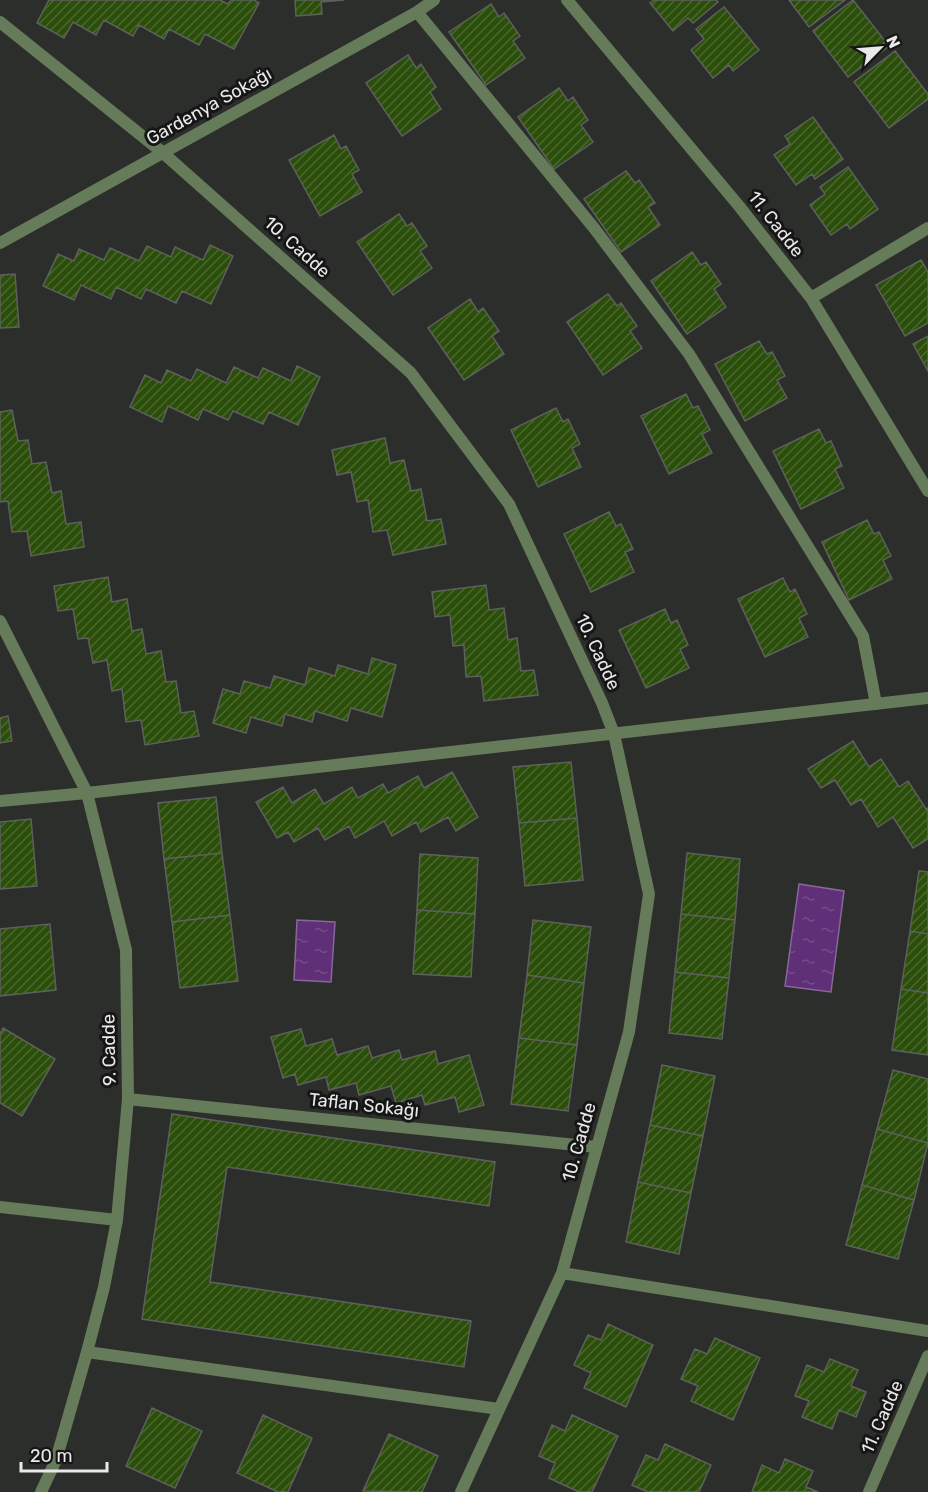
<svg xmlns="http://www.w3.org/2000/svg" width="928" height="1492" viewBox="0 0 928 1492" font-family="Rubik,sans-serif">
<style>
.water{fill:url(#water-ripples);stroke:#886799;stroke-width:1.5}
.building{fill:url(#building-hatch);stroke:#5e605d;stroke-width:1.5}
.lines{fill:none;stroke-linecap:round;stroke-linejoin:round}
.street{stroke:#667b59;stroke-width:12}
.labels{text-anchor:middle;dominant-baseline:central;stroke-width:6;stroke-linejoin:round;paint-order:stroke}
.street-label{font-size:18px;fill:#e8e9e8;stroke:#151615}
</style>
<defs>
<pattern id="water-ripples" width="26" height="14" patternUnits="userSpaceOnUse" patternTransform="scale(1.5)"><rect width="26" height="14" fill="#5f2f77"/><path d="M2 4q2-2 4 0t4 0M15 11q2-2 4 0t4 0" fill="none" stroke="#764d8a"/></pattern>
<pattern id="building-hatch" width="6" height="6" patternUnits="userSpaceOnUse" patternTransform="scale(1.5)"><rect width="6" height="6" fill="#2b4e0b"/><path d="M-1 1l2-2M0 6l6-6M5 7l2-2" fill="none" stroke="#4a682f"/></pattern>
</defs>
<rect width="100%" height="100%" fill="#2c2e2c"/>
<path class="water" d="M799,884L844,891L831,992L785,986Z
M297,920L335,922L331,982L294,980Z"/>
<path class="building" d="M49,0H220L228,4L231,0H254L259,3L234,49L205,34L199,45L169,29L164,39L139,25L133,36L104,20L96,35L73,22L64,38L37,23Z
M295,0H344L321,2L322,14L296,16Z
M654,0H716L718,2L693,23L688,18L673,31L650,3Z
M789,0H845L809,27Z
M853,0L889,46L848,77L813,31Z
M491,4L499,17L504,13L520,36L513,41L525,58L486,85L449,32Z
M724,7L759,50L733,71L729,65L713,78L691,50L704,39L696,29Z
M895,51L928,94V99L889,128L854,82Z
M408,55L416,68L421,64L436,87L430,92L441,109L402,136L366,83Z
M559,88L568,101L573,97L588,120L581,125L593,142L554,169L518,117Z
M813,117L843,159L815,179L812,174L796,185L774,155L790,144L785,136Z
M334,135L341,149L346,146L359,170L352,174L362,192L320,216L289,160Z
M848,167L878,209L850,229L847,224L831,235L810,205L825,194L820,187Z
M626,171L635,183L639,180L655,203L648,207L660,225L621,252L584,199Z
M399,214L407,226L412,223L427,246L420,251L432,268L393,295L357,242Z
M210,245L233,256L211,304L182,291L176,303L146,289L141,299L116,287L111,299L81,285L74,300L43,286L58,254L74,261L79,249L104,260L110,248L139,261L147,246L171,257L175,247L203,260Z
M692,252L701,265L706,262L721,284L714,289L726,307L687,334L651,281Z
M921,260L928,272V323L905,336L876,285Z
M15,274L19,327L0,328V275Z
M608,294L617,306L621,303L637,326L630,331L642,348L603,375L567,322Z
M470,299L478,312L483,308L499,331L492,336L504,354L464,380L428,328Z
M928,336V371L913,344Z
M759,341L767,354L772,352L785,376L777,380L787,398L745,421L715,364Z
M297,366L320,377L298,425L269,412L263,424L233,411L228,420L203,409L198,420L168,406L162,422L130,407L145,375L161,383L167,370L191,381L197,369L226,383L234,367L258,378L263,368L291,381Z
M686,394L693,408L698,406L710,430L702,434L712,453L669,474L641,416Z
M556,408L563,422L568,419L580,444L572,448L581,467L538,487L511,430Z
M12,410L18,441L28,440L32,464L46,462L52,493L61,491L66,524L81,522L84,547L31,556L27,531L12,532L8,501L0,502V412Z
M819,429L826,443L831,441L842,466L835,469L844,488L801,509L773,451Z
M385,438L390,463L404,460L411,491L421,489L427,521L441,519L446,544L393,555L387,530L373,532L368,500L357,502L351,472L337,475L332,450Z
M609,512L616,526L621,524L633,549L625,552L634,572L591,592L564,534Z
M867,520L874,534L879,532L891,556L883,560L892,579L849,600L822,542Z
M108,577L112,602L127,599L132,631L142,629L146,654L161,651L166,682L176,681L181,713L194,711L199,736L145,745L141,720L126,722L122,689L112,691L107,660L93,663L88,638L78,639L73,609L58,611L54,586Z
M783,578L790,592L795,589L807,614L799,618L808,637L765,657L738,599Z
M486,585L489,610L504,608L508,640L517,638L521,671L534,670L538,695L484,701L481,676L466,677L464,645L453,646L450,615L435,617L432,592Z
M665,609L671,623L677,620L688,645L680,649L689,668L646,688L619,630Z
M372,658L396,665L382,717L351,708L347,721L315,711L312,722L285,714L282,726L251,717L246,733L213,723L223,689L240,694L244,681L270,688L274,676L305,685L309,668L335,676L338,665L368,674Z
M8,716L12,741L0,743V718Z
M853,741L869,767L881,759L899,787L908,781L926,809L928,808V839L913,848L893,817L878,827L861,799L851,805L835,780L821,788L808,769Z
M571,762L577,818L519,823L513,767Z
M452,772L478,817L456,831L448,817L421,832L416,822L392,836L384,821L355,838L349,826L325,840L318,828L294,842L288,832L277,838L256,802L283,787L292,803L315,789L324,804L352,787L358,798L383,784L388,793L418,776L424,788Z
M216,797L222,853L164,859L158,803Z
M577,818L583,880L525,886L519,823Z
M31,819L37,886L0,889V822Z
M222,853L230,915L172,922L164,859Z
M687,853L740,859L735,920L681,914Z
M420,854L478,858L475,914L417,910Z
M919,871L928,872V934L910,931Z
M417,910L475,914L471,977L413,974Z
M681,914L735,920L729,978L675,972Z
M230,915L238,981L180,988L172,922Z
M533,920L591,927L584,983L527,975Z
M50,924L56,990L0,996V929Z
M910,931L928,934V993L901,989Z
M675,972L729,978L722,1039L669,1033Z
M527,975L584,983L577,1045L519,1038Z
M901,989L928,993V1055L892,1050Z
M3,1028L55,1059L22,1116L0,1103V1034Z
M301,1029L306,1046L332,1039L337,1055L368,1046L372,1058L399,1050L402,1060L435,1051L438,1064L469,1055L484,1105L459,1112L455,1097L425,1105L422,1095L396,1103L391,1086L359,1095L356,1083L329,1090L326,1077L298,1085L295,1074L283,1078L271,1037Z
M519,1038L577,1045L568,1111L511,1104Z
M662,1065L715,1076L703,1136L650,1125Z
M893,1070L928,1079V1143L877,1129Z
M172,1114L495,1162L489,1206L227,1167L210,1282L471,1321L464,1367L142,1319Z
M650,1125L703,1136L691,1193L638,1182Z
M877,1129L928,1143L914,1200L862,1185Z
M638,1182L691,1193L679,1254L626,1242Z
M862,1185L914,1200L898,1259L846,1245Z
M608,1324L653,1345L626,1407L584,1388L591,1373L574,1365L588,1335L601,1340Z
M715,1338L760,1358L733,1420L691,1401L698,1386L681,1379L695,1349L707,1354Z
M830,1359L858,1370L851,1386L866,1392L856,1417L839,1410L832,1429L802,1417L809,1401L795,1396L807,1365L824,1372Z
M152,1408L202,1431L175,1488L126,1466Z
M263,1415L312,1438L288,1492H278L237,1473Z
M572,1415L618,1436L592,1492H579L549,1478L555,1463L539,1456L552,1425L565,1431Z
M389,1434L438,1456L422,1492L363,1491Z
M665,1444L711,1465L699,1492H648L632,1485L646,1455L658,1460Z
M785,1459L813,1471L806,1487L818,1492H752L762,1465L779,1473Z"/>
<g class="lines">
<path class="street" d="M567,0L739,206L811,298L928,491
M417,12L594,228L689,354L863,636L876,704
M0,22L162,152L411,373L509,504L602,703L614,734L649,894L629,1032L562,1273L461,1492
M0,243L417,12L434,0
M811,298L928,228
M0,621L87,793L126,950L128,1099L117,1220L104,1287L87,1352L56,1460L41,1492
M0,801L87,793L928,698
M128,1099L596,1147
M0,1207L117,1220
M562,1273L928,1331
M87,1352L499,1409
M869,1492L928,1356"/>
</g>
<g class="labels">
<g class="street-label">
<text transform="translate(209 106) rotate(-29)">Gardenya Sokağı</text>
<text transform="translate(776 224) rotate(52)">11. Cadde</text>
<text transform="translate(297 247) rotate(42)">10. Cadde</text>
<text transform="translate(598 652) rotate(65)">10. Cadde</text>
<text transform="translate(109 1050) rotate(-91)">9. Cadde</text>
<text transform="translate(364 1105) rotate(6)">Taflan Sokağı</text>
<text transform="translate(579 1142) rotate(-74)">10. Cadde</text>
<text transform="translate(882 1417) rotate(-66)">11. Cadde</text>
</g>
</g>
<g transform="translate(880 48) rotate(65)" stroke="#151615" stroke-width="4.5" paint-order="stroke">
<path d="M0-4.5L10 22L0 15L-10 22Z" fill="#e8e9e8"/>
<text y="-9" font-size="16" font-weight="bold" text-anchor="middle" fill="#e8e9e8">N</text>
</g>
<path d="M21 1462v9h86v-9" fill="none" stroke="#e8e9e8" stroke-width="3"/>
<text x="30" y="1462" font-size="18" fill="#e8e9e8" stroke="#151615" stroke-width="4.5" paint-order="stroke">20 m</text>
</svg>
